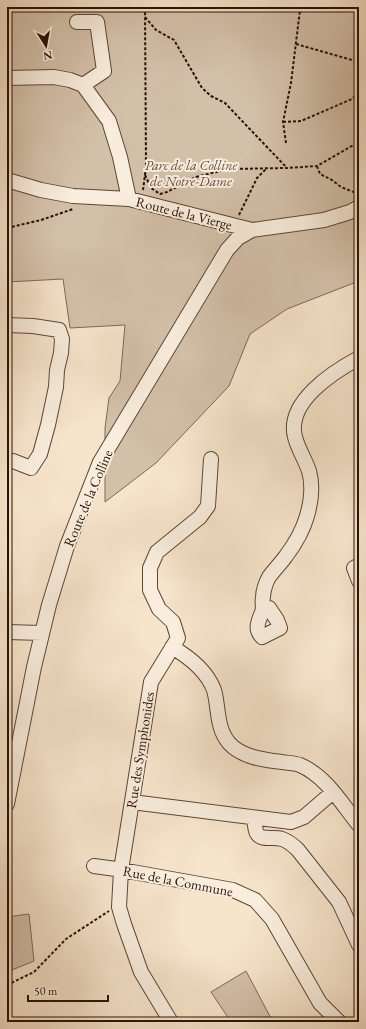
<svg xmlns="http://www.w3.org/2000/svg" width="366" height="1029" viewBox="0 0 366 1029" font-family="'EB Garamond',serif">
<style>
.green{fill:#d3c0a9;stroke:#7e6857}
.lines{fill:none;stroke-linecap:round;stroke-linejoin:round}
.minor-casing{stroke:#5c4636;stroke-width:16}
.path{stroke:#281105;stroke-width:2;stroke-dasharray:3 2;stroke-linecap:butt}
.minor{stroke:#f9eddd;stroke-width:14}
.labels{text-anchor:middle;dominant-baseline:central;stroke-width:4;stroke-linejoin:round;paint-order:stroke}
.park-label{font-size:14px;font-style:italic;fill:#644e3e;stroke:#f9eddd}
.street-label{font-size:14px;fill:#281105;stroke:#f9eddd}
</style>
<rect width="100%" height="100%" fill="#f6e4cb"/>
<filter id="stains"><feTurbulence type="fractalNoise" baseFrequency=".005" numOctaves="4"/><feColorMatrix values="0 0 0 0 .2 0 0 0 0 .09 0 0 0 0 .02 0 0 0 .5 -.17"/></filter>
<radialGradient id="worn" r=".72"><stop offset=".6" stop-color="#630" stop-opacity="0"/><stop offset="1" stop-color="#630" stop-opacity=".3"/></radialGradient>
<path class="green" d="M7,7H359V281L287,309L250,334L229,386L156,463L105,502V428L109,398L120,381L125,325L70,328L63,279L7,282Z
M29,914L34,961L7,972V917Z
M246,971L273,1022H231L211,992Z"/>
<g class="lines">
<defs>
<path id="minor" d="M77,22H97L104,71L83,85
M7,78L54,77L70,80L83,85L109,121L120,157L129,199
M7,180L41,190L73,196L129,199L252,230L324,220L350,212L359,207
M7,325L33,326L59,330L62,339L61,353L57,370L56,387L48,425L40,454L31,468L13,461H7
M359,565L354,568L359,581
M263,609L269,608L277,620L280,628L262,637C253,628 260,619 263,609C263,606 262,601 263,597C263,591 266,582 269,577C274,570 281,563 286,556C295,544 303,530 307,516C311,502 313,485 309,471C305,459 298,449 295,437C286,402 333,372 359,358
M7,632L42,633
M172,647C189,657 207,671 214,690C219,707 216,728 229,743C241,757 264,760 282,762C287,763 295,763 300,765C326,776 342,804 359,825
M132,802L291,822L304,817L333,792
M7,804L34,667L49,605L67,546L100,462L227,250L238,238L252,230
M255,818C254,823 255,826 256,831C259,842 273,836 282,839C288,841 293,845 298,850L339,902L359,945
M94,866L116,869L233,890L255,900L272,919L320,1003L339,1022
M171,1022L141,972L124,924L119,907L121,870L151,682L178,638L173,622L159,609L150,590V568L157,552L200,517L208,506L211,459"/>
</defs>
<use href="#minor" class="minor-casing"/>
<path class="path" d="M300,10L305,11L309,10L311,7
M300,10L304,7
M145,17L156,30L174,40L202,88L211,96L225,103L287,168
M296,44L359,62
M283,122L301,121L352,99L359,92
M286,143L283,122L291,83L300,10L298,7
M317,166L320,174L332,180L341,187L356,193L358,196
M145,175L151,188L160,194L167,192L196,177L228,169L287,168L317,166L359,142
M143,190L146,167L145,7
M239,215L257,178L267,168
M7,228L41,220L73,209
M7,985L34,972L66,939L109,911"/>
<use href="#minor" class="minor"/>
</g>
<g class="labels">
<g class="park-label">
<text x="191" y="165">Parc de la Colline<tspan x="191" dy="16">de Notre-Dame</tspan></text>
</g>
<g class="street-label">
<text transform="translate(184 213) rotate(14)">Route de la Vierge</text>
<text transform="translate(88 498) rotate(-67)">Route de la Colline</text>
<text transform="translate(140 750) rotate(-81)">Rue des Symphonides</text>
<text transform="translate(178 881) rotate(11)">Rue de la Commune</text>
</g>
</g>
<rect width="366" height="1029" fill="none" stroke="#f6e4cb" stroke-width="24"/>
<rect x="8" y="8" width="350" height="1013" fill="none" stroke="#281105" stroke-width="2"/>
<rect x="12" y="12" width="342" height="1005" fill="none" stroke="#281105"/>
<g transform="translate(46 46) rotate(169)" stroke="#f9eddd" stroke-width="3" paint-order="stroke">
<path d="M0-3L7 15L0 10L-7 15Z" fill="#281105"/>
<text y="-6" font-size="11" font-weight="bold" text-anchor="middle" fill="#281105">N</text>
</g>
<path d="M28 995v6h80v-6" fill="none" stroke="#281105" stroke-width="2"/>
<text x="34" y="995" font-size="12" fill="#281105" stroke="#f9eddd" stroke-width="3" paint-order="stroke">50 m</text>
<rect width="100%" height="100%" filter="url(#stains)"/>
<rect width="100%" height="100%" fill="url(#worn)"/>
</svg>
